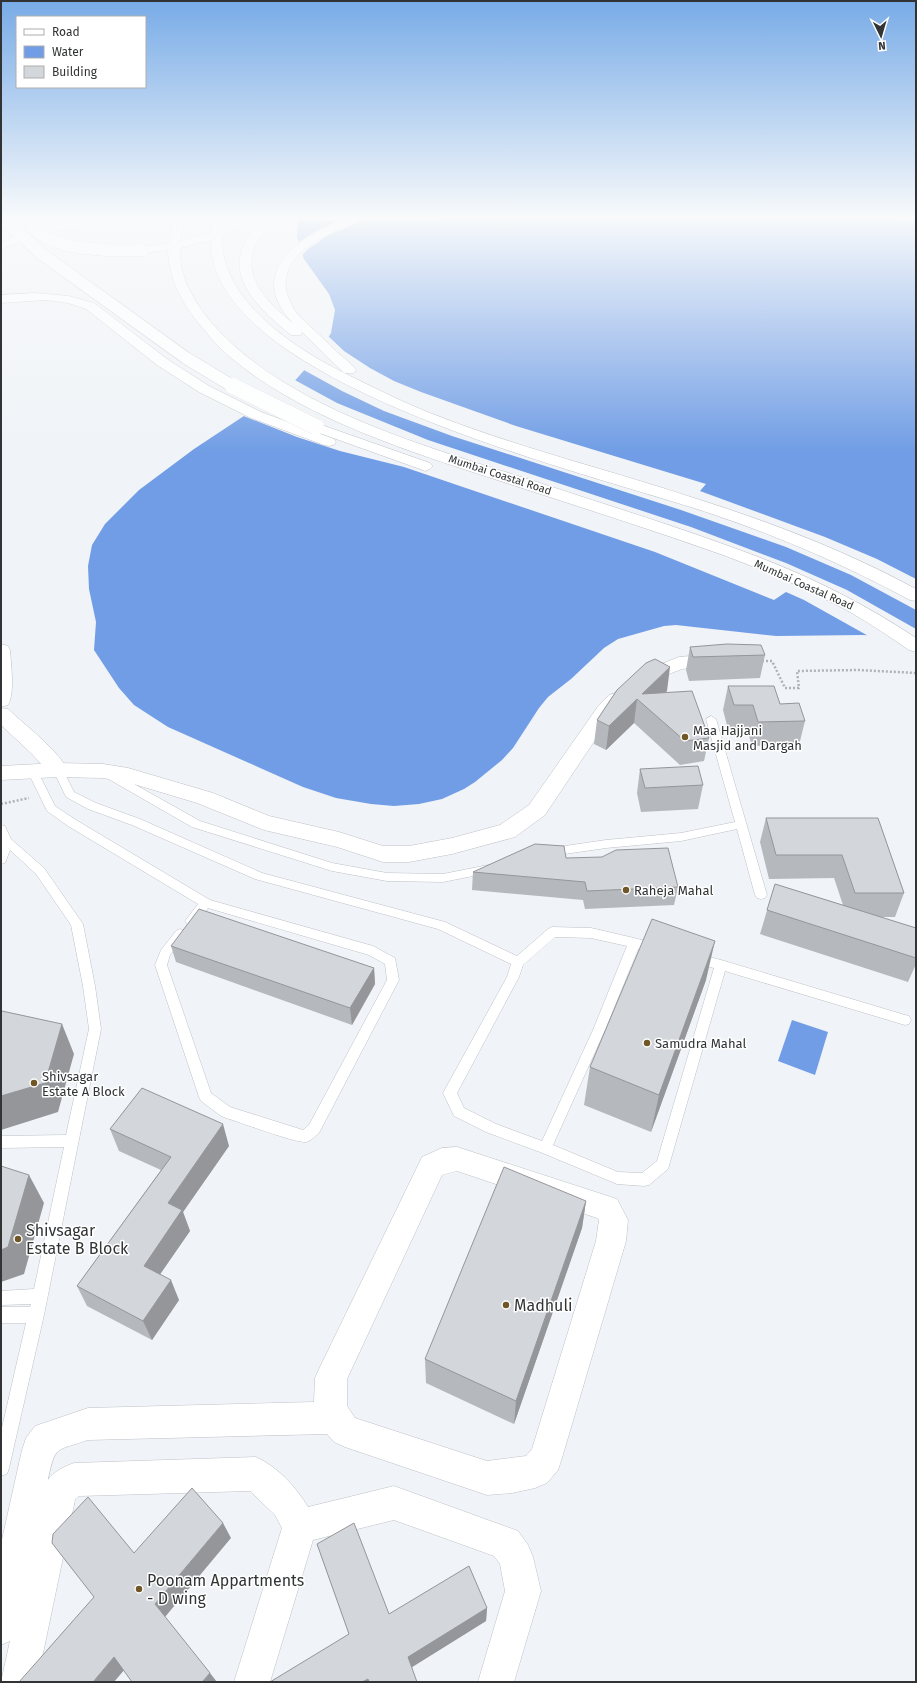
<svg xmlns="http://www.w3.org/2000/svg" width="917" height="1683" viewBox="0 0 917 1683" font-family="'Fira Sans',sans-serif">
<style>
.water{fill:#709de5}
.pier{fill:#f0f3f7}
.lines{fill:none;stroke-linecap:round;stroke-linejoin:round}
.service-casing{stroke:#bec1c6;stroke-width:1}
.minor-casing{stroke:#bec1c6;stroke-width:1}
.primary-casing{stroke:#bec1c6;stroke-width:1}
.motorway-casing{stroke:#bec1c6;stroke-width:1}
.path{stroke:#b0b3b6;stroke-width:2.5;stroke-dasharray:2 2;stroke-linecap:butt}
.service{fill:#fff;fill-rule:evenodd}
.minor{fill:#fff;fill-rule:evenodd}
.primary{fill:#fff;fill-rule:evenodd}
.motorway{fill:#fff;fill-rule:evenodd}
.motorway-bridge-far1-casing{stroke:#bec1c6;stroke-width:13;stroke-linecap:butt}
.motorway-bridge-casing{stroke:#bec1c6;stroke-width:16;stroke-linecap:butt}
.motorway-bridge-far1{stroke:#fff;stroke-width:12}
.motorway-bridge{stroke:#fff;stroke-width:16}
.wall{fill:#b5b8bc}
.shaded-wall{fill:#949699}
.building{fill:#d3d6db;stroke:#949699}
.poi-dot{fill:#715728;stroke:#fff;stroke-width:1.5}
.labels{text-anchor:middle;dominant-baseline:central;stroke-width:3;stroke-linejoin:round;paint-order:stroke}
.far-street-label{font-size:11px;fill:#313334;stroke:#fff}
.poi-label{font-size:13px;fill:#313334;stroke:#fff;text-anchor:start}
.near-poi-label{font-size:16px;fill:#313334;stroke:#fff;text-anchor:start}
</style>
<rect width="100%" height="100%" fill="#f0f3f7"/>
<path class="water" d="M298,217H894L897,221L916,220V637L862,635L776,636L676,625L664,626L618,639L604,648L571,679L548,697L539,708L513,748L502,760L475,782L464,789L442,799L419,804L394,806L371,804L336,798L303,787L168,727L134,705L119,688L94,650L96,622L89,589L88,566L92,545L105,524L139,490L194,449L291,385L316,357L331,333L335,310L329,294L304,259L297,237Z
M792,1020L828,1032L815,1075L778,1061Z"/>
<path class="pier" d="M296,217H459L429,220H364L327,236L308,249L301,256L297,243L316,231L340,221L295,220Z
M327,335L344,351L370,368L394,381L421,392L516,426L706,484L700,491L825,537L877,559L916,579V610L851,575L786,547L681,510L452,436L384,411L342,391L302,369L314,356Z
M293,379L337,403L428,440L691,527L786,563L847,590L916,629V639L872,638L804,600L786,592L774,600L655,552L404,467L340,451L297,437L241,415L268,398L315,419L271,396Z"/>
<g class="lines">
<defs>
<path id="service" d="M711,716L716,719L767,895L765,898L761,899L757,898L755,895L737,829L681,841L606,848L551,856L547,855L545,852L547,849L551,848L606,840L681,833L735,822L706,719Z
M58,766L62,768L74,792L96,803L140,819L262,873L445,922L517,956L548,929L552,927L591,928L634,938L721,960L905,1015L909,1016L911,1020L909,1024L905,1025L725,971L668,1169L649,1185L644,1186L617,1184L540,1152L486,1132L454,1116L443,1093L507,977L511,964L438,929L255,879L132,825L88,809L66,797L53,770L54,768ZM555,937L591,938L627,946L593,1030L542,1141L496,1124L464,1108L457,1093L519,977L523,965ZM638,949L714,968L657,1161L642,1173L618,1172L553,1145L605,1030Z
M33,768L37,770L55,806L76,820L210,900L373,946L395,958L399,980L319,1133C315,1136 311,1141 306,1142C295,1143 240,1122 226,1118L221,1116L201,1101L199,1097L155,965L161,950L176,931L180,929L184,931L186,934L170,955L167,965L211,1093L230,1107L303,1130L309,1125L387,980L385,964L369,955L208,908C203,915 197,927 187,924L185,921L198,904L68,826L47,811L28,772L29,770Z
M109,770L200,821L332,863L387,873L443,874L488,865L492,866L494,869L492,872L488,873L443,882L387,881L332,871L192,827L105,777L104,774L105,771Z
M1,825L5,826L11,839L44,868L83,924L95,986L101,1029L44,1315L9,1468L7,1474L1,1476V1432L26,1323H1V1307H30L31,1304L1,1305V1291L34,1289L64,1147L1,1148V1136L66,1135L89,1029L83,986L71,925L36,874L10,850L5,863L1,864Z"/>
<path id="minor" d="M717,654L724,656L726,660L724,664L682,669L643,684L636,682L633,678L636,674L679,657Z
M616,693L623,695L626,699L613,713L545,815L515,837L452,854L409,862H383L337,847L264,830L197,803L127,782L103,778L58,777L1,780V766L58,763L103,764L128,768L213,793L269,816L339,832L383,846H409L452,838L500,825L529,805L599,705L609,695Z
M457,1147L617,1199L628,1220L626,1241L562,1458L558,1470L547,1483L535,1488L512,1493L487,1495L345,1447L334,1442L327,1434L88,1440C56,1451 55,1445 48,1480C54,1471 64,1467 74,1463L256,1457C278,1467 296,1487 308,1507L394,1486L518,1531L528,1545L533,1557L541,1591L514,1682H478L505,1591L500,1564L494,1556L394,1520L313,1540L270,1682H234L282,1528L275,1515L250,1491L79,1496L75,1500L37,1682H1L10,1641L1,1645V1544L22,1450L26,1438L35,1426L88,1408L314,1402L315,1378L320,1367L422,1157L442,1148ZM457,1171L597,1218L599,1220L596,1241L532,1449L526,1456L487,1461L355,1418L347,1406V1379L442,1175Z"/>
<path id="primary" d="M1,644L8,646L10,650C11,664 15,694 8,705L1,707Z
M1,708L8,709C28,728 54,746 68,770L65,775L58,777L51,775L32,754L1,725Z"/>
<path id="motorway" d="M19,217H34L33,219L1,231V224Z
M98,217H139L134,220L66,229L37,236L1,249V242C32,229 64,222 98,217Z
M175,217H185L180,241L212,232L216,217H226L224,227L241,217H253L240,227L222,236C220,300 293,347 344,373L302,332L301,335H291C265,314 226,281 244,244C249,234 258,225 266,217H277C271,226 261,233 256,244C240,276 269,305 293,323C256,285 278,252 319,231C328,226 340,219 350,217C355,216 361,217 365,217L364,219C333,231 273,253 288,296C291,304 294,310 300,317C313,329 326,341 338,353C344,358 351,363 356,370L354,373H344C371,386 398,400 425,411C514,447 607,469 697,499C773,523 846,551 916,589V601L910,600C847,566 783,538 715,515C606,477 207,386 211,240L180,248C179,277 193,300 211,322C285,409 431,448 537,482C603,504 669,524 734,548C799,571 859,600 916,638V652L909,650C890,637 871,624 850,612C810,590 766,571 723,555C658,532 593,511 528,490C428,457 294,420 217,345C211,339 206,331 200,325C182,303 169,279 168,250L142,253L138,252L136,250L138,248L142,247L169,243Z
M35,293L68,296L94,303L167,359L209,386L261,412L334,439L336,442L334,445L329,446L324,445L251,418L199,392L157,365L86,309L68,303L46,300L1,303V295Z
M316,423L430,463L433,466L430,469L425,471L420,469L311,430L309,427L311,424Z"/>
</defs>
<use href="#service" class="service-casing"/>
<use href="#minor" class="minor-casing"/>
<use href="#primary" class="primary-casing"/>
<use href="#motorway" class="motorway-casing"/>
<path class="path" d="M762,661H772L785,688H799L797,671L858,670L916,673
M1,804L29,798"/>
<use href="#service" class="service"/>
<use href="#minor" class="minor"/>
<use href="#primary" class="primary"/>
<use href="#motorway" class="motorway"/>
<defs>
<path id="motorway-bridge-far1" d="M10,217L12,226L39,252L186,358L234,387
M29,217C31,220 32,225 34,228C52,251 115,251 142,250"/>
<path id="motorway-bridge" d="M233,386L316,427"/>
</defs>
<use href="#motorway-bridge-far1" class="motorway-bridge-far1-casing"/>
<use href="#motorway-bridge" class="motorway-bridge-casing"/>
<use href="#motorway-bridge-far1" class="motorway-bridge-far1"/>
<use href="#motorway-bridge" class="motorway-bridge"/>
</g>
<path class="wall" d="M894,217H916V220L897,221Z
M690,647L765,655L760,678L689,681L686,670Z
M728,686L780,704L805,721L799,745L752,746L747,729H728L723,710Z
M617,690L667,691L664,693L709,738L704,761L680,765L634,723L606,750L594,744L597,720Z
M640,769L703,785L698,809L641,812L637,793Z
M766,818H878L904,893L895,917H879L916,928V964L908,982L760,934L775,884L843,905L834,878L769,879L760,842Z
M566,858L678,887L674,905L585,909L583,900L472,890L473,872Z
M171,946L374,968L375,984L352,1025L176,962Z
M706,980L651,1132L584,1105L590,1067Z
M110,1129L229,1146L183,1212L190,1231L160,1274L179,1300L152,1340L87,1306L77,1286L161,1170L119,1151Z
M586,1201L582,1228L514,1424L426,1383L425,1359Z
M317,1544L389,1614L487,1608L486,1621L412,1667L349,1634L322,1558Z"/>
<path class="shaded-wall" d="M670,667L667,691L648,709L642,694Z
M637,699L634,723L606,750L609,726Z
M715,941L706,980L651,1132L659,1095Z
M374,968L375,984L352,1025L350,1008Z
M62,1024L74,1054L58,1112L1,1130V1096Z
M223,1124L229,1146L183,1212L190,1231L152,1286L144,1266L168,1203Z
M29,1175L44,1203L24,1274L1,1282V1250Z
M586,1201L582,1228L514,1424L516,1401Z
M171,1280L179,1300L152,1340L143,1321Z
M223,1523L231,1538L165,1617L155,1604Z
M487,1608L486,1621L409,1669L408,1657Z
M114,1657L125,1669L114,1682H93Z
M210,1673L217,1682H202Z
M368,1679L369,1682H362Z"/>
<path class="building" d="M727,644L761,645L765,655L693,657L690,647Z
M655,659L670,667L642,694L692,691L709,738L685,741L637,699L609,726L597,720L617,690L646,663Z
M728,686H774L780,704L799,703L805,721L758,722L753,705H734Z
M698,766L703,785L645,788L640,769Z
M766,818H878L904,893H855L842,855H776Z
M535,844L564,846L566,858L602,857L616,850L668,848L678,887L587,891L585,882L473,872Z
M775,884L916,928V958L767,910Z
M199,909L374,968L350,1008L171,946Z
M652,919L715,941L659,1095L590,1067Z
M1,1011H2L62,1024L45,1083L1,1096Z
M142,1088L223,1124L168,1203L182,1210L144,1266L171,1280L143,1321L77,1286L171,1157L110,1129Z
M1,1166L29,1175L8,1247L1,1250Z
M504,1167L586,1201L516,1401L425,1359Z
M192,1488L223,1523L155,1604L210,1673L202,1682H132L114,1657L93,1682H19L94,1597L52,1543L53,1534L88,1497L134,1553Z
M354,1523L389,1614L469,1566L487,1608L408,1657L417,1682H369L368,1679L362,1682H270L349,1634L317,1544Z"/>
<linearGradient id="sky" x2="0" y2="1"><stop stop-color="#78abe7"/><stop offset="0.48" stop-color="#f8fafb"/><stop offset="1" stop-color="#f8fafb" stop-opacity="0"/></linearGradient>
<rect width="917" height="453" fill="url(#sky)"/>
<g class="poi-dot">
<circle cx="685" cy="737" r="4"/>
<circle cx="626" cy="890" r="4"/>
<circle cx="647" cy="1043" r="4"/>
<circle cx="34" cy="1083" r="4"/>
<circle cx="18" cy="1239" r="4"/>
<circle cx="506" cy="1305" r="4"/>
<circle cx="139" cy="1589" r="4"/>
</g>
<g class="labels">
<g class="far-street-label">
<text transform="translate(500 475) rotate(18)">Mumbai Coastal Road</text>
<text transform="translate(804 585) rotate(24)">Mumbai Coastal Road</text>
</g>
<g class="poi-label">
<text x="693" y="730">Maa Hajjani<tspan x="693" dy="15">Masjid and Dargah</tspan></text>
<text x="634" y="890">Raheja Mahal</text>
<text x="655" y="1043">Samudra Mahal</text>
<text x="42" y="1076">Shivsagar<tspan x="42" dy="15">Estate A Block</tspan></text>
</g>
<g class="near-poi-label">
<text x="26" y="1230">Shivsagar<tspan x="26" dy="18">Estate B Block</tspan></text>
<text x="514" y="1305">Madhuli</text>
<text x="147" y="1580">Poonam Appartments<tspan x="147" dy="18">- D wing</tspan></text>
</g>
</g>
<rect width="917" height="1683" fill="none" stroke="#313334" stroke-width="4"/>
<rect x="16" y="16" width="130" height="72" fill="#ffffff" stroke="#adadae"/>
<rect x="24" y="29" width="20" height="6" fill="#ffffff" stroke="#adadae"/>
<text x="52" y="36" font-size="12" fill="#313334">Road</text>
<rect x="24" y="46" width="20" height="12" fill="#709de5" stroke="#adadae"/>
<text x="52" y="56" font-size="12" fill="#313334">Water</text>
<rect x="24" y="66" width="20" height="12" fill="#d3d6db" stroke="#adadae"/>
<text x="52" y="76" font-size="12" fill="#313334">Building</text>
<g transform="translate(881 36) rotate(175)" stroke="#ffffff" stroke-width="3" paint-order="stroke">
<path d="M0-3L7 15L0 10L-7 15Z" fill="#313334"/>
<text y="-6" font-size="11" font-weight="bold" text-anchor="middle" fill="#313334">N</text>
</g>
</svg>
